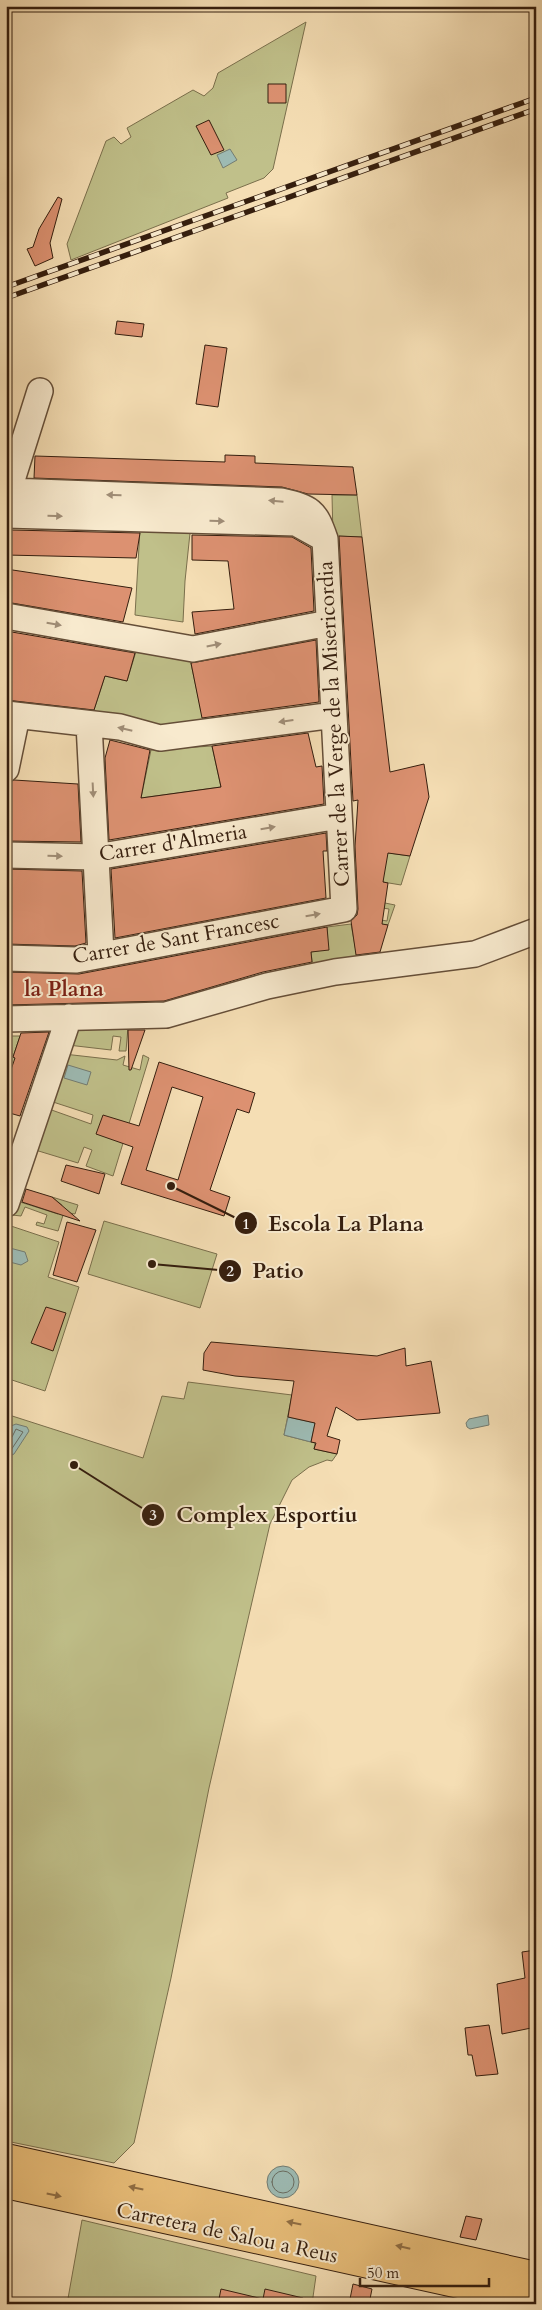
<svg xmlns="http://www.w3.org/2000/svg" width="542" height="2310" viewBox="0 0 542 2310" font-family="Cardo,serif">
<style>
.green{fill:#c0c08a;stroke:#7a6f4c}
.water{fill:#9dbbb4;stroke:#737c72}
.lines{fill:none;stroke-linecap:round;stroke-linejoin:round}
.shore{stroke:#696c61;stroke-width:1}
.building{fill:#dc9171;stroke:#351e0e;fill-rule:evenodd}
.minor-casing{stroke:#654e38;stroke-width:28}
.highway-casing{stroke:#351e0e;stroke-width:30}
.minor{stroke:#f8eace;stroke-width:25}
.highway{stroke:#eabf7a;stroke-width:28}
.rail-casing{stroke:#351e0e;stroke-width:5.5}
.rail{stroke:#f8eace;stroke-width:4;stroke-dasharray:11;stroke-linecap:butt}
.oneway{fill:#a08e78}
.oneway2{fill:#906e44}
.labels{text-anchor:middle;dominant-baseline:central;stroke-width:4;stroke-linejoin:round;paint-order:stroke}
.street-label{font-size:21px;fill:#351e0e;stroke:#f8eace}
.neighbourhood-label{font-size:22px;font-weight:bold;fill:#7a1f14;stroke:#f8eace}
.leader{fill:none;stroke:#351e0e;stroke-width:2}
.callout-dot{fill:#351e0e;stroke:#f8eace;stroke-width:2}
.mark-label{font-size:15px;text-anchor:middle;font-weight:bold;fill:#fff}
.callout-label{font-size:22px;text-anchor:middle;font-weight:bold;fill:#351e0e;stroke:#f8eace;stroke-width:4;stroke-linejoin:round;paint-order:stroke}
</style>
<rect width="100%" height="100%" fill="#f5deb4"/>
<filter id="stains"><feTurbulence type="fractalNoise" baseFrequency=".004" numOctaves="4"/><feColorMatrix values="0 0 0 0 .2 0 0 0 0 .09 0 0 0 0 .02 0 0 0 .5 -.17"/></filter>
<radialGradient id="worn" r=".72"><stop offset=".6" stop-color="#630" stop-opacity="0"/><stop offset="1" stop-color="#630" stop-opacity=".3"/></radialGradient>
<path class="green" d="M306,22L273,169L264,178L226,193L228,198L71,260L67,244L106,141L114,137L121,144L131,137L127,128L193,90L204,96L213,88L218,73Z
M332,495H357L362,537L333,536Z
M140,529L190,533L185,581L183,622L135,615Z
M137,648L190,659L204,724L167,729L93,713L105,676L127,681Z
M212,746L221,787L141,798L151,750Z
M382,852L410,856L401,885L383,882Z
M385,903L395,905L388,925L374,923L375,919L387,921L389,909L376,907Z
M351,924L358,962L313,970L311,952L328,949L327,927Z
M75,1023L128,1027L126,1051H119L121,1037L113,1036L111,1050L68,1045Z
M6,1036H20L13,1057L16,1059L6,1084Z
M64,1054L117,1060L125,1056L123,1065L140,1070L143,1055L149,1058L113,1176L86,1166L92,1150L84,1147L78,1163L32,1149L46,1108L91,1124L93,1115L50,1101Z
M52,1197L78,1205L75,1214L64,1212L58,1231L36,1225L37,1222L44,1224L47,1215L25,1207L21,1216L12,1215L17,1201L58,1214L62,1205Z
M104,1221L217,1254L200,1308L88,1274Z
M8,1225L59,1242L48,1277L79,1287L45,1391L6,1378Z
M188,1382L292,1395L284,1435L315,1443L314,1449L337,1454L332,1461L327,1460L309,1467L292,1480L270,1524L209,1788L171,1978L134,2143L114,2163L6,2141V1414L143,1458L162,1396L184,1399Z
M82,2220L316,2276L312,2304H67Z"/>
<path class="water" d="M230,149L237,160L223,168L217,155Z
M68,1065L91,1072L87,1085L64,1078Z
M6,1247L25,1252L28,1261L21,1265L6,1261Z
M488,1415L489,1425L470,1429L467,1427L466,1423L469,1419Z
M288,1417L315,1423L311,1442L284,1435Z
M16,1424L27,1427L29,1431L14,1454L10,1456L6,1455V1440L11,1426Z
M267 2182a16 16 0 1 1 32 0a16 16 0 1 1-32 0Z"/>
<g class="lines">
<path class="shore" d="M6,1439L12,1437L16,1429L23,1432L11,1450L6,1451
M272 2182a11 11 0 1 1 22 0a11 11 0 1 1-22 0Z"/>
</g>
<path class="building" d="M268,84H286V103H268Z
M209,120L224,150L211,155L196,126Z
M58,197L62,199L50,243L53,258L35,266L27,249L33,247L39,229Z
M117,321L144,324L142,337L115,334Z
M205,345L227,348L218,407L196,404Z
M225,455L255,456V463L353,467L357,495L308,494L282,487L34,478L35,456L225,462Z
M11,530L140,533L136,558L6,555V538Z
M192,535L292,537L311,548L314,611L195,634L192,612L234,609L228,561L192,560Z
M339,536L362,537L390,772L424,764L429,797L410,856L388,853L383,882L388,883L382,924L388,925L380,952L356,955L351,921L357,915L358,909L355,846L358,800L353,801Z
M6,569L132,588L123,622L6,602Z
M6,631L135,653L127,681L105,676L94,710L6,700Z
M316,640L319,702L202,718L191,663Z
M308,733L316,767L322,766L324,804L109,840L105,758L110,740L150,750L141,798L221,787L212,746Z
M14,780L78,784L81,842L6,841V783Z
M326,833L327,851H323L326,898L115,938L111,869Z
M6,869L82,871L86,943L75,946L6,944Z
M327,927L329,950L311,952L312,962L263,972L164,1001L6,1005V972L79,974Z
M128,1030H145L131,1070H129Z
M49,1032L20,1116L6,1112V1084L15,1058L13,1057L21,1033Z
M159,1062L255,1093L249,1113L237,1109L210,1190L230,1197L224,1216L121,1184L133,1147L96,1134L103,1115L139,1126ZM172,1087L203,1097L178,1180L146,1170Z
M66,1165L105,1174L99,1194L61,1181Z
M26,1189L52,1197L80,1221L22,1202Z
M67,1222L96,1230L77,1282L53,1275Z
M46,1307L66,1313L53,1351L31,1343Z
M211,1342L377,1356L405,1348L406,1366L431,1361L440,1413L357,1420L336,1407L327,1436L340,1440L337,1454L314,1449L316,1443L311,1442L315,1423L288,1417L294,1381L235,1376L203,1370L204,1353Z
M536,1950V2027L502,2034L497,1984L525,1978L522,1952Z
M489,2025L498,2074L476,2076L472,2055H468L465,2028Z
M466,2216L482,2219L476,2240L460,2237Z
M353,2284L372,2289L369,2304H349Z
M221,2289L263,2299L265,2289L303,2298V2304H218Z"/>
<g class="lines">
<defs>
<path id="minor" d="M6,499L40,391
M6,515L296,523L325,539C315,510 311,508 281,501L9,491
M6,616L193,649L329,623
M6,714L120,727L160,738L334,715
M89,724L101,954
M6,769L17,716
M6,855L96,857L339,816
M6,958L76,960L344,909L325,539
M6,1019L166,1015L267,986L335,972L475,954L536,931
M6,1204L69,1017"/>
<path id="highway" d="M6,2158L536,2276
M6,2184L536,2301"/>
</defs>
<use href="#minor" class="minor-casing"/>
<use href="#highway" class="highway-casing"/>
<use href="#minor" class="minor"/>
<use href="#highway" class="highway"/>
<defs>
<path id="rail" d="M6,287L536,98
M6,298L536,109"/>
</defs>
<use href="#rail" class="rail-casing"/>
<use href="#rail" class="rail"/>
</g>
<defs><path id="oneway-solid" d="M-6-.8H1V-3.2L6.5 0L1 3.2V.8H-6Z" transform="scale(1.25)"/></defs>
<g class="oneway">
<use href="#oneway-solid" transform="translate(114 495) rotate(-178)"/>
<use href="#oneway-solid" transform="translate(276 501) rotate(-175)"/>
<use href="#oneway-solid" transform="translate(55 516) rotate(2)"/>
<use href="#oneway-solid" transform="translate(217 521) rotate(2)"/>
<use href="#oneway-solid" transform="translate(54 624) rotate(10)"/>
<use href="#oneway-solid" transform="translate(214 645) rotate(-11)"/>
<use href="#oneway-solid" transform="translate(286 721) rotate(172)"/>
<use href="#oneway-solid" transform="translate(125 729) rotate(-167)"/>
<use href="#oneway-solid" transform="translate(93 790) rotate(87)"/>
<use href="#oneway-solid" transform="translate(268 828) rotate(-10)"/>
<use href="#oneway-solid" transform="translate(55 856) rotate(1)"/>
<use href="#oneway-solid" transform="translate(313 915) rotate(-10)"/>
</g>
<g class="oneway2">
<use href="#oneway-solid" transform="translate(136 2188) rotate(-168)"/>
<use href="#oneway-solid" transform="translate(54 2195) rotate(12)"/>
<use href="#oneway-solid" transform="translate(294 2223) rotate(-168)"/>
<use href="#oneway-solid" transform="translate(403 2247) rotate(-167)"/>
</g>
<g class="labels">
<g class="street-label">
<text transform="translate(334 724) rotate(-93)">Carrer de la Verge de la Misericordia</text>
<text transform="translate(173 843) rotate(-9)">Carrer d'Almeria</text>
<text transform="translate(176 939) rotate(-10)">Carrer de Sant Francesc</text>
<text transform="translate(227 2233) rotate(12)">Carretera de Salou a Reus</text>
</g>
<g class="neighbourhood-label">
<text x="64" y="989">la Plana</text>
</g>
</g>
<path class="leader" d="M171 1186L246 1223M152 1264L230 1271M74 1465L153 1515"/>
<g class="callout-dot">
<circle cx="171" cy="1186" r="5"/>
<circle cx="152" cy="1264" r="5"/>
<circle cx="74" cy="1465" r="5"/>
<circle cx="246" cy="1223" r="12"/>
<circle cx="230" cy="1271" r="12"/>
<circle cx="153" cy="1515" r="12"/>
</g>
<g class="mark-label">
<text x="246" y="1229">1</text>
<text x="230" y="1276">2</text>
<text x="153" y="1520">3</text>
</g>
<g class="callout-label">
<text x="346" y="1231">Escola La Plana</text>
<text x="278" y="1278">Patio</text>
<text x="267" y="1522">Complex Esportiu</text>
</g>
<rect width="542" height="2310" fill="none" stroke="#f5deb4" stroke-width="25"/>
<rect x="8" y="8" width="527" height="2295" fill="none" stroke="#351e0e" stroke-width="2.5"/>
<rect x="12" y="12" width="517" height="2285" fill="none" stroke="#351e0e"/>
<path d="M360 2278v8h129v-8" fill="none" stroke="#351e0e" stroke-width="2.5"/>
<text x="367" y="2278" font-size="15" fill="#351e0e" stroke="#f8eace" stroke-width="4" paint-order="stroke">50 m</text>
<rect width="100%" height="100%" filter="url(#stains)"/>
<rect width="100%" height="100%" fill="url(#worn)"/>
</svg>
